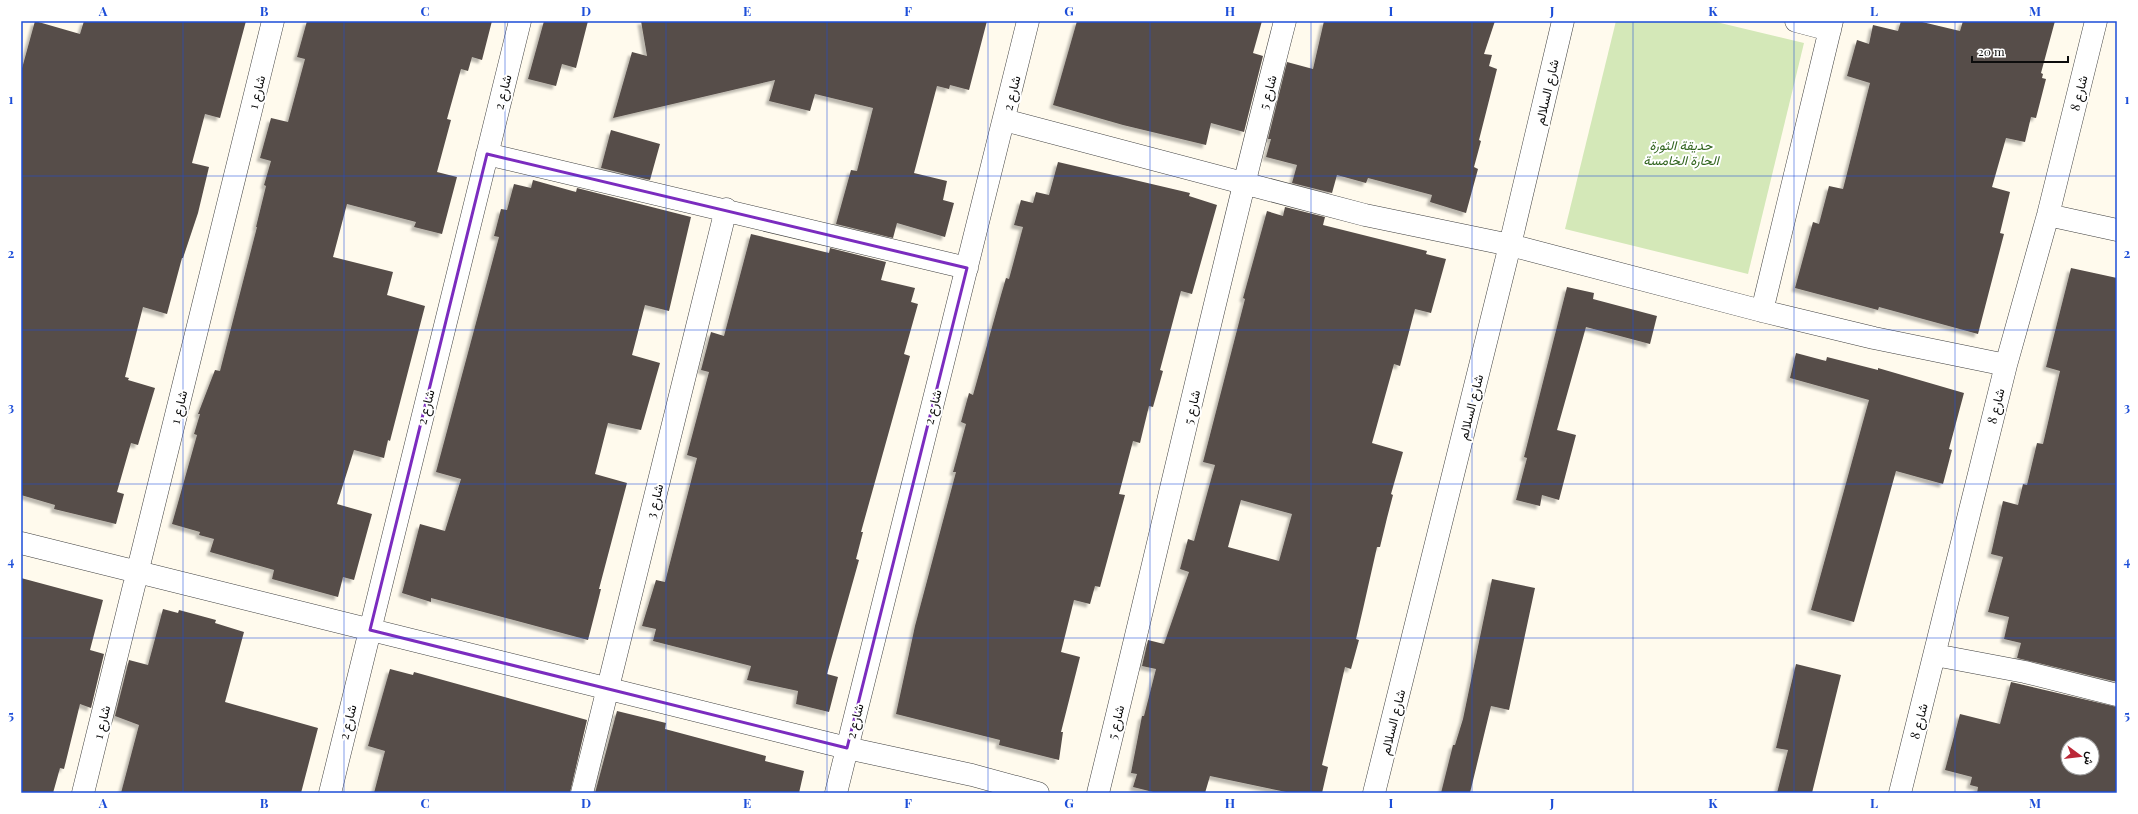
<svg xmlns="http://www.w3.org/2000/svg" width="2138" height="814" viewBox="0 0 2138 814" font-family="'Playfair Display',Vazirmatn,serif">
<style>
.green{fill:#d4e8b8}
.building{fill:#564d49;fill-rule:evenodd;filter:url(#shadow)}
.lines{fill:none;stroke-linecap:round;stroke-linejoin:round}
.street-casing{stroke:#404040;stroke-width:23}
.street{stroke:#fff;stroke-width:22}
.marked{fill:none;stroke:#7b2cbf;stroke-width:3;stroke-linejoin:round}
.grid{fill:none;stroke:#1d4ed8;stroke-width:1;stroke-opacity:0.55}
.labels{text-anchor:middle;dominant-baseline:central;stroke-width:4;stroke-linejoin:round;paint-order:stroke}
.street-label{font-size:13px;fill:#0d0d0d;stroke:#fff}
.park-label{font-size:13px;font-style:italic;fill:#31641e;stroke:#fff}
.neatline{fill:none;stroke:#1d4ed8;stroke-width:1.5}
.grid-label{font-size:13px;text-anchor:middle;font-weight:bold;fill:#1d4ed8}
</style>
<defs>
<filter id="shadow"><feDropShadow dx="-3.5" dy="3.5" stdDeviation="1" flood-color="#0004"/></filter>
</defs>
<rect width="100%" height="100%" fill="#fffaed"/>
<path class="green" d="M1616,21H1712L1804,43L1748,274L1565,229Z"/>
<path class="building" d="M35,21L80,34L84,21H246L220,118L205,114L192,163L209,167L198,213L183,258H182L167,314L143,307L125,377L129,378L128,380L155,388L138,445L131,443L117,492L124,494L116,524L54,509L55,505L21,495V72Z
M307,21H492L482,60L472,57L468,71L461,69L447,119L451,120L437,172L457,177L442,234L414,227L416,222L347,204L333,257L393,272L387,295L425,306L390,441L388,440L384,458L354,450L337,504L372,514L354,580L343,577L338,597L272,579L274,570L210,552L214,539L199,535L200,532L172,524L197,435L194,434L200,414H198L215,370L220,371L257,227H256L266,186L264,185L271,161L260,158L271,118L288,122L305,59L297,57Z
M544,21H588L576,68L562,64L556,86L528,79Z
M641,21H987L969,90L950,85L949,89L937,86L914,173L947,181L943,200L954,203L945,237L897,223L893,238L836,224L851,170L857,171L873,108L815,94L810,111L769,101L775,80L613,118L632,52L647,56Z
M1077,21H1262L1253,53L1263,56L1244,132L1211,123L1206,145L1123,125L1053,105Z
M1324,21H1495L1484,54L1492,55L1489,66L1497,69L1479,140L1481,141L1474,167L1478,169L1466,213L1430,202L1432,195L1368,178L1366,183L1337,175L1332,193L1292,183L1297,165L1266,157L1271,139H1268L1287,62L1313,69Z
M1901,21H1918L1960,31L1963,21H2055L2041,73L2043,74L2042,78L2046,79L2036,118L2031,117L2025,142L2006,138L1992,187L2010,192L2000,233L2004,234L1978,334L1879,307L1878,310L1795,288L1813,222L1819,224L1829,186L1843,189L1870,83L1847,76L1857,40L1869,44L1873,25L1898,31Z
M611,130L660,144L650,180L601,168Z
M1058,162L1190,193L1189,196L1217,205L1192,294L1181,291L1160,370L1163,371L1153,407L1149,406L1140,443L1133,441L1119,494L1125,495L1100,587L1095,586L1090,604L1074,600L1061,652L1080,657L1061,732H1063L1059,760L999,745L1000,740L896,714L915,626L956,472H953L966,424L961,422L969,393L973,395L1001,295L1006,278L1009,279L1023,227L1014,225L1021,200L1033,203L1036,192L1049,195Z
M533,180L576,192L577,188L691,217L669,311L645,305L632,355L660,363L641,430L608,423L595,474L627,483L599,589H601L597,605L588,640L431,598V602L402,593L420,524L445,531L461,479L436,472L499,237L494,236L501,209L507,210L514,184L531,188Z
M1285,207L1325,217L1323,225L1427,251L1426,254L1446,259L1431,313L1415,309L1400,366L1394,364L1372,443L1403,452L1391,494L1393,495L1387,518L1380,547H1377L1363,609L1356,639L1359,640L1351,669L1345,667L1322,765L1328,767L1322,793H1291L1210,776L1205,793H1157L1133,787L1137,774L1131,773L1142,716H1144L1156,669L1142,666L1148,640L1164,644L1189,572L1180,569L1188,539L1194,541L1215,465L1203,462L1245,299L1243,298L1267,211L1283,216ZM1241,500L1292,514L1279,561L1228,547Z
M751,234L829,253L830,248L886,262L881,280L915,288L911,302L918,304L904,354L910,356L861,532H863L856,559L859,560L827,674L838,677L829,712L796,704L798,691L747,680L751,666L653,641L656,629L642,626L656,580L665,582L697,458L687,455L709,372L701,370L711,332L724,336Z
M2071,268L2117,278V682L2017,658L2021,643L2004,639L2009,617L1988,612L2003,557L1991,554L2003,501L2018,505L2023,484L2027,485L2037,443L2043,444L2060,371L2046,367Z
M1567,287L1594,293L1593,299L1657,316L1650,344L1586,327L1557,430L1576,435L1559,500L1542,495L1540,506L1516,500L1527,458L1524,457Z
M1796,353L1826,361L1827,357L1878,370V368L1964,393L1949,449L1952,450L1943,484L1896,471L1854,622L1811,610L1869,400L1790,378Z
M21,578L103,600L90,650L104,654L91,708L80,704L64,769L60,768L53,793H21Z
M1492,579L1535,588L1509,710L1491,706L1470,793H1441L1453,745H1455L1463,719Z
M163,609L178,613L179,610L216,620L215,623L244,632L225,702L318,728L301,793H121L139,725L115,716L129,660L148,665Z
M1796,664L1841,675L1812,793H1777L1788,750L1776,748Z
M390,669L413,675L414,672L587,720L570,793H374L385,751L368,746Z
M2011,682L2117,707V793H1977L1978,787L1970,785L1972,777L1945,770L1960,714L2000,724ZM2068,744H2092V768H2068Z
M617,711L666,723L665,729L766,756L765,761L804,771L799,793H595Z"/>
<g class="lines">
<defs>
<path id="street" d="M1796,21L1830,30
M1004,120L1365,215L1510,245L1762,311L1874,338L2006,365
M487,154L967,268
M2048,215L2117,230
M1762,311L1832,21
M21,543L847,748L972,775L1038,793
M1935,655L2025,672L2117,695
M83,793L273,21
M330,793L520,21
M582,793L726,209
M836,793L1028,21
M1098,793C1161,536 1219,277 1285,21
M1374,793L1510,245L1563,21
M1900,793L2006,365L2048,215L2096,21"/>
</defs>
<use href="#street" class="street-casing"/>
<use href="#street" class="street"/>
</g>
<path class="marked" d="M487,154L967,268L847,748L370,630Z"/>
<path class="grid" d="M183,21V793M344,21V793M505,21V793M666,21V793M827,21V793M988,21V793M1150,21V793M1311,21V793M1472,21V793M1633,21V793M1794,21V793M1955,21V793M21,176H2117M21,330H2117M21,484H2117M21,638H2117"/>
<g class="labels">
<g class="street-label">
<text transform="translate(256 92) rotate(-76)">شارع 1</text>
<text transform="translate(502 92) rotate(-76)">شارع 2</text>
<text transform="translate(1267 92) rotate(-75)">شارع 5</text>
<text transform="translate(1546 92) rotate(-77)">شارع السلالم</text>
<text transform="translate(1011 93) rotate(-76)">شارع 2</text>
<text transform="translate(2078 93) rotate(-76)">شارع 8</text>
<text transform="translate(1995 406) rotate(-76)">شارع 8</text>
<text transform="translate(178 407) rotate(-76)">شارع 1</text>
<text transform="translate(425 407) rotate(-76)">شارع 2</text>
<text transform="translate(932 407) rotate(-76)">شارع 2</text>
<text transform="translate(1191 407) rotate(-77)">شارع 5</text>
<text transform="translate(1470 407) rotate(-76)">شارع السلالم</text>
<text transform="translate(654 501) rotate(-76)">شارع 3</text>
<text transform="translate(854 721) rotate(-76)">شارع 2</text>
<text transform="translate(1918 721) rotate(-75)">شارع 8</text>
<text transform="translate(101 722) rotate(-76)">شارع 1</text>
<text transform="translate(347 722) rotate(-76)">شارع 2</text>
<text transform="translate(1115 722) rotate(-76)">شارع 5</text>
<text transform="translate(1392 722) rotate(-76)">شارع السلالم</text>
</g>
<g class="park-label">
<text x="1681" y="144">حديقة الثورة<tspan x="1681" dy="15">الحارة الخامسة</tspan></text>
</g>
</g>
<rect width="2138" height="814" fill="none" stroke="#ffffff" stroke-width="44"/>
<g transform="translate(2080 756) rotate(105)"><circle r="19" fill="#ffffff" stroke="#9e9e9e"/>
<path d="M0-3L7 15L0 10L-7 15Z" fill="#bb2737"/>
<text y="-6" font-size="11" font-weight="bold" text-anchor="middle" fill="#0d0d0d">ش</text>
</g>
<path d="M1972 56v6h96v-6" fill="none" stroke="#0d0d0d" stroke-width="2"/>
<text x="1978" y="56" font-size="12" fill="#0d0d0d" stroke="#ffffff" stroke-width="3" paint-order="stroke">20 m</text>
<rect x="22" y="22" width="2094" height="770" class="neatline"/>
<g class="grid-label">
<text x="103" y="16">A</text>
<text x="264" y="16">B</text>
<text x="425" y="16">C</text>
<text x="586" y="16">D</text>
<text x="747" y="16">E</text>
<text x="908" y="16">F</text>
<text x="1069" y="16">G</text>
<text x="1230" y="16">H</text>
<text x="1391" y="16">I</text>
<text x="1552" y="16">J</text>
<text x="1713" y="16">K</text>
<text x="1874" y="16">L</text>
<text x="2035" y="16">M</text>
<text x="11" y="104">1</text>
<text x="2127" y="104">1</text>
<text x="11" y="258">2</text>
<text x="2127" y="258">2</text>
<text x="11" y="412">3</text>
<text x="2127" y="412">3</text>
<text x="11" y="566">4</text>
<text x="2127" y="566">4</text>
<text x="11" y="720">5</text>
<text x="2127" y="720">5</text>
<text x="103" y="808">A</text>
<text x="264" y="808">B</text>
<text x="425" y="808">C</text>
<text x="586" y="808">D</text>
<text x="747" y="808">E</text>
<text x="908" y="808">F</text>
<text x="1069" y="808">G</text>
<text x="1230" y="808">H</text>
<text x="1391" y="808">I</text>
<text x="1552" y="808">J</text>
<text x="1713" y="808">K</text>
<text x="1874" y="808">L</text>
<text x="2035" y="808">M</text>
</g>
</svg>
